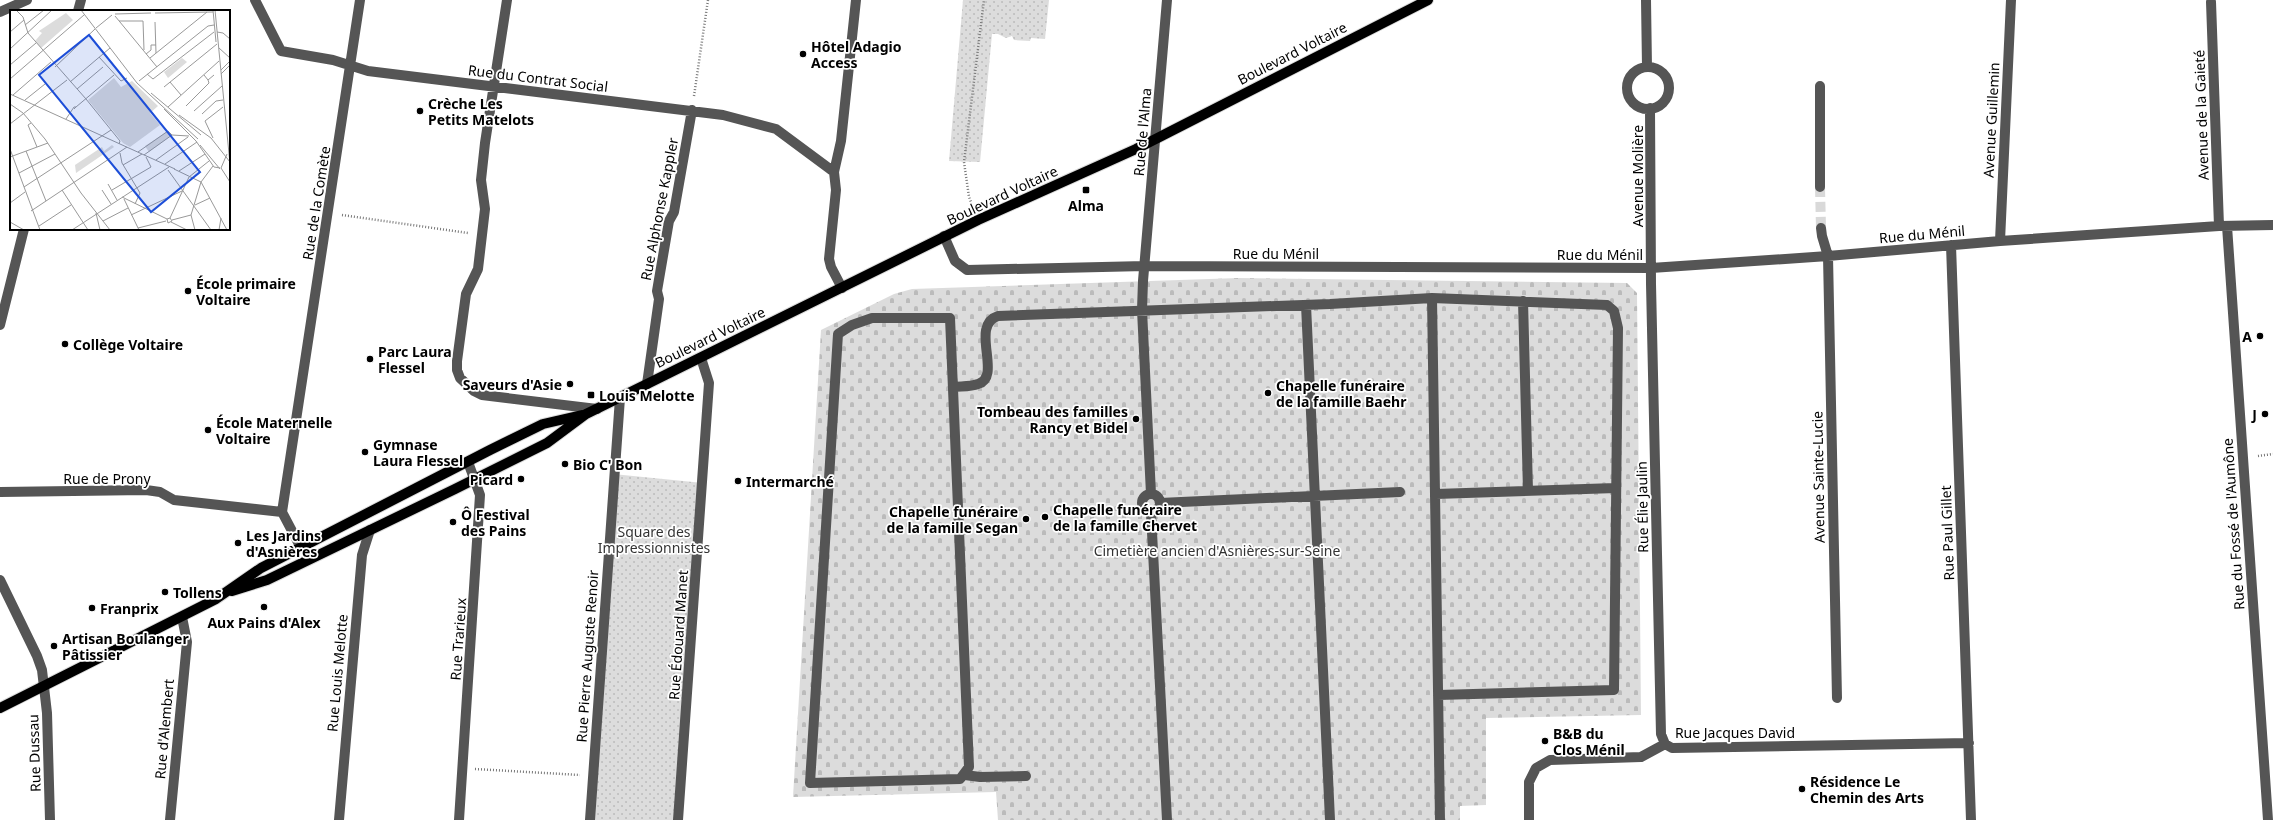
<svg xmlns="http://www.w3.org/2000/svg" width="2273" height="820" viewBox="0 0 2273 820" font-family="'Noto Sans',sans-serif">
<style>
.cemetery{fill:url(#cemetery-stones)}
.park{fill:url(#park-dots)}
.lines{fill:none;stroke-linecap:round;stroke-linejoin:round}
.minor-tunnel{stroke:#d9d9d9;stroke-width:10;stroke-dasharray:10 5;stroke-linecap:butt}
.major-casing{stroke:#dbdbdb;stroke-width:12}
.path{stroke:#777;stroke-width:2.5;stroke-dasharray:1 2;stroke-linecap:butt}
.minor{stroke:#555;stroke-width:10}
.major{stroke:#000;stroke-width:10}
.poi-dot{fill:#000;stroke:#fff;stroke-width:1.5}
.labels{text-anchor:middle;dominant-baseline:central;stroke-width:3.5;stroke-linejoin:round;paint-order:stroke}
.poi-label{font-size:14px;font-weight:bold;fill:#000;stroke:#fff;text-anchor:start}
.street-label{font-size:14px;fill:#000;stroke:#fff}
.park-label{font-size:14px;fill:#333;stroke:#fff}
.inset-road{fill:none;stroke:#999;stroke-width:1}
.view{fill:#1d4ed8;fill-opacity:0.15;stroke:#1d4ed8;stroke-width:2}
.inset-edge{fill:none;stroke:#000;stroke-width:2}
</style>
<defs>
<pattern id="cemetery-stones" width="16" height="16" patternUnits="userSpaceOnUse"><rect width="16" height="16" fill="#dcdcdc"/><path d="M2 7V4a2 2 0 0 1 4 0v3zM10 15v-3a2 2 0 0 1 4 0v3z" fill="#bbb"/></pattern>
<pattern id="park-dots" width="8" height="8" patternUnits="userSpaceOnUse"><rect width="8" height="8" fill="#dcdcdc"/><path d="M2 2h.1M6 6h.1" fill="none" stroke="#bbb" stroke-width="1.8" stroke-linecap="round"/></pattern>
</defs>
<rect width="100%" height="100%" fill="#fff"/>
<path class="cemetery" d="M1239,278L1627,283L1637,293L1641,715L1486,718V805L1460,806V820H998L996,792L793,797L821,330L894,294L912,289Z"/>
<path class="park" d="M963,0H1049L1045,39L1031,38L1030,41L1014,40L1012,36L1006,38L998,34H992L980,162L949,161Z
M613,474L703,483L678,820H590Z"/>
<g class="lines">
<path class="minor-tunnel" d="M1820,187L1821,228"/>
<defs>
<path id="major" d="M232,591L267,580L455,489L547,443L586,414L647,384L978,220L1136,149L1428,0
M0,708L216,599L261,568L490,450L543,424L582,415"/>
</defs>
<use href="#major" class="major-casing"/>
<path class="path" d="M694,96L708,0
M973,207L969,197L964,162L984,0
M342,215L468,233
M2258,456L2273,454
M475,769L580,775"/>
<path class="minor" d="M255,0L281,51L333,60L368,71L723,115L776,129L834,172
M507,0L485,143L481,180L485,209L478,269L466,294L457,361V370L460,378L474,391L482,395L597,409
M1646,0L1647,67
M2211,2L2219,226
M78,11L81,0
M0,12L27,0
M1627 88a21 21 0 1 1 42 0a21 21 0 1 1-42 0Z
M1820,86V187
M1650,108L1651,284L1661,734L1665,744
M2227,226L2268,820
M1821,228L1822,236L1828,256L1837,698
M944,236L955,261L967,270L1145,266L1651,268L1828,256L2000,241L2219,226L2273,225
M2000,241L2011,0
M1951,245L1971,820
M842,288L831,267L829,259L836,190L834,172L841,141L856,0
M1432,298L1440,820
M1523,301L1528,491
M1306,305L1330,820
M872,318H950L969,767L960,779L810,783L838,334L852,325Z
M0,325L24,229
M647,384L659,299L657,291L669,221L674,212L692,110
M953,387C961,386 970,387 978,384C1003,377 969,325 998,316L1330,304L1432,298L1607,305L1614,311L1618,328L1614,690L1438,695
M0,492L146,490L160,492L174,500L282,512
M1142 503a9 9 0 1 1 18 0a9 9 0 1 1-18 0Z
M1151,494L1142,310L1143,281L1167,0
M1436,494L1616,488
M1160,503L1400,492
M1151,513L1167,820
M301,548L282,512L360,0
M0,580L37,656L42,670L47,713L50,820
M1665,744L1672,748L1969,743
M965,775L980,777L1026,776
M170,820L187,642L182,617
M339,820L362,555L370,530
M459,820L480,495L468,462
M590,820L620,398
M678,820L709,383L701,358
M1529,820V782L1536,768L1550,760L1641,757L1665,744"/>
<use href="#major" class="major"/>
</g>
<g class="poi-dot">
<circle cx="803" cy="54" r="4"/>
<circle cx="420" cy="111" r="4"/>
<rect x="1082" y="186" width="8" height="8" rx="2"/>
<circle cx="188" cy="291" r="4"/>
<circle cx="2260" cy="336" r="4"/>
<circle cx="65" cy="344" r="4"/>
<circle cx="370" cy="359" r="4"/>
<circle cx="570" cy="384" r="4"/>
<circle cx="1268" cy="393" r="4"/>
<rect x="587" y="391" width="8" height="8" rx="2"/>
<circle cx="2265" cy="414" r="4"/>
<circle cx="1136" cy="419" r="4"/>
<circle cx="208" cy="430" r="4"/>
<circle cx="365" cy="452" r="4"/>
<circle cx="565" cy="464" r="4"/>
<circle cx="521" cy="479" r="4"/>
<circle cx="738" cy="481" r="4"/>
<circle cx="1045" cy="517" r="4"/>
<circle cx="1026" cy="519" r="4"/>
<circle cx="453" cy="522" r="4"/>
<circle cx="238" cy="543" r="4"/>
<circle cx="165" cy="592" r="4"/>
<circle cx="264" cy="607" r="4"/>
<circle cx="92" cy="608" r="4"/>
<circle cx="54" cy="646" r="4"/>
<circle cx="1545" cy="741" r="4"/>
<circle cx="1802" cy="789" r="4"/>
</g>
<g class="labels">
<g class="poi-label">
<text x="811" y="46">Hôtel Adagio<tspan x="811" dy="16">Access</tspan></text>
<text x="428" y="103">Crèche Les<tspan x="428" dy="16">Petits Matelots</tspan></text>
<text x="1086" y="205" text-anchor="middle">Alma</text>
<text x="196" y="283">École primaire<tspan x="196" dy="16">Voltaire</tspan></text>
<text x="2252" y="336" text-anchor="end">A</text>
<text x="73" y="344">Collège Voltaire</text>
<text x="378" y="351">Parc Laura<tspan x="378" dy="16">Flessel</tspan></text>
<text x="562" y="384" text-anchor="end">Saveurs d'Asie</text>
<text x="1276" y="385">Chapelle funéraire<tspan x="1276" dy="16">de la famille Baehr</tspan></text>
<text x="599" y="395">Louis Melotte</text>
<text x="1128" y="411" text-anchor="end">Tombeau des familles<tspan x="1128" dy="16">Rancy et Bidel</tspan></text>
<text x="2257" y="414" text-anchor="end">J</text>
<text x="216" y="422">École Maternelle<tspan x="216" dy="16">Voltaire</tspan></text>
<text x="373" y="444">Gymnase<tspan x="373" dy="16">Laura Flessel</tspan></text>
<text x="573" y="464">Bio C' Bon</text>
<text x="513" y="479" text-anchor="end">Picard</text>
<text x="746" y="481">Intermarché</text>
<text x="1053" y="509">Chapelle funéraire<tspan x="1053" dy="16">de la famille Chervet</tspan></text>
<text x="1018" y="511" text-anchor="end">Chapelle funéraire<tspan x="1018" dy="16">de la famille Segan</tspan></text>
<text x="461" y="514">Ô Festival<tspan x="461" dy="16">des Pains</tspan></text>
<text x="246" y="535">Les Jardins<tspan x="246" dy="16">d'Asnières</tspan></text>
<text x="173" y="592">Tollens</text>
<text x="100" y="608">Franprix</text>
<text x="264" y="622" text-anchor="middle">Aux Pains d'Alex</text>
<text x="62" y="638">Artisan Boulanger<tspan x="62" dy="16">Pâtissier</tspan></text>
<text x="1553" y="733">B&amp;B du<tspan x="1553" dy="16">Clos Ménil</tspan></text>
<text x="1810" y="781">Résidence Le<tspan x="1810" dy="16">Chemin des Arts</tspan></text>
</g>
<g class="street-label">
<text transform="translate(1292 53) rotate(-27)">Boulevard Voltaire</text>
<text transform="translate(538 78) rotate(7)">Rue du Contrat Social</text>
<text transform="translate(2201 115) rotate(-92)">Avenue de la Gaieté</text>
<text transform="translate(1991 120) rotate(-87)">Avenue Guillemin</text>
<text transform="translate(1142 132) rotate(-85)">Rue de l'Alma</text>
<text transform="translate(1637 176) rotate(-90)">Avenue Molière</text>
<text transform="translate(1002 195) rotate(-25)">Boulevard Voltaire</text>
<text transform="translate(316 203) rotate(-81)">Rue de la Comète</text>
<text transform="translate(659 209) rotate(-79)">Rue Alphonse Kappler</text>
<text transform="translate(1922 234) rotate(-5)">Rue du Ménil</text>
<text x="1276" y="253">Rue du Ménil</text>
<text x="1600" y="254">Rue du Ménil</text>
<text transform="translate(710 337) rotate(-26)">Boulevard Voltaire</text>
<text transform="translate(1818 477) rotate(-91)">Avenue Sainte-Lucie</text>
<text x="107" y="478">Rue de Prony</text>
<text transform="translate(1642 507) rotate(-91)">Rue Élie Jaulin</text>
<text transform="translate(2233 524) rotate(-94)">Rue du Fossé de l'Aumône</text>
<text transform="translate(1947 533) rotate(-92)">Rue Paul Gillet</text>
<text transform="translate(678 635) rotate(-86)">Rue Édouard Manet</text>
<text transform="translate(458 639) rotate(-86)">Rue Trarieux</text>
<text transform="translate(587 656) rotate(-86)">Rue Pierre Auguste Renoir</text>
<text transform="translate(337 673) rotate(-85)">Rue Louis Melotte</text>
<text transform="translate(164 729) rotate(-85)">Rue d'Alembert</text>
<text x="1735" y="732">Rue Jacques David</text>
<text transform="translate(34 753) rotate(-92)">Rue Dussau</text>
</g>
<g class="park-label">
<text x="654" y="531">Square des<tspan x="654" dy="16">Impressionnistes</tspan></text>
<text x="1217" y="550">Cimetière ancien d'Asnières-sur-Seine</text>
</g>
</g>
<g transform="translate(10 10)">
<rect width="220" height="220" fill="#fff"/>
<path d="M104,68L111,77L122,71L148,96L140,103L150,115L120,137L113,133L78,90Z" fill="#dcdcdc"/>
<path d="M172,48L177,52L158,68L154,62ZM158,121L162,125L139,142L135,136ZM102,135L104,137L66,163L65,155L92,137L94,141Z" fill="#dcdcdc"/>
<path d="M56,3L63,10L31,38L25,31L32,23L29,21Z" fill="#dcdcdc"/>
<path class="inset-road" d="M6,0L13,7L18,23L76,89L110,131L109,134M71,0L127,73L188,129M203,0L206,32M205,0L220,154M145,3L203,2M105,4L141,3M105,6L147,57M109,11H133L134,40M145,12L146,43M15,15L34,0M86,18L102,5M0,22L14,10M207,22L213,23L220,29M209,38L220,48M0,39L42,0M136,44L141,40V35H146M89,47L111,71L117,68M140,48L197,2M0,55L26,33M45,57L85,19M211,60L220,51M137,64L143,69L204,22M211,64L220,55M194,65L198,70L204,65M0,69L74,5M129,71L198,16L204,15M60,72L100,38M160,72L171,85M154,77L207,34M67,79L93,57M141,83L191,125M0,84L165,159M3,85L41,52M15,90L35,74M0,94L13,103L35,129L71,183L100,220M176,96L199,73L198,70M66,97L104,65M158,97L209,51M154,99L186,131L204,157L210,158M184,101L212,76M192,104L206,91L213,90M169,105L201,128L220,152M56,109L64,97H66L64,99M21,113L18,115L27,137M0,114L57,70M203,128L195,111L213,97M190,135L210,159M0,139L30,220M16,141L36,191M128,142L158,121L162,125L179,126M110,143L112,153L130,183L125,194M134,145L162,125M0,147L38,133M146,150L178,127M155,154L187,132M113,155L132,144M211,158L217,144M211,158L220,172M164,159L191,172L217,220M158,160L201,220M169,161L195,144M9,163L45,144M98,174L107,190M14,177L101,120M52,180L78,220M92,180L101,194M102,180L141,157L136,147M112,187L157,209L158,213L162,211L160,208L157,209M114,189L129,220M0,193L15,182M185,195L200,188M21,201L117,137M86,203L90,220M121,205L172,181M160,208L179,167L199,151M162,210L181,205M93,211L118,198M0,212L14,220M161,212L177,220M29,216L61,195M128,218L156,211M62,220L159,157M185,220L181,205L191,172L203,156M209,220L211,208"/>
<path class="view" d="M79,25L190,162L141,202L29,65Z"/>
<rect width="220" height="220" class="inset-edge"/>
</g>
</svg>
